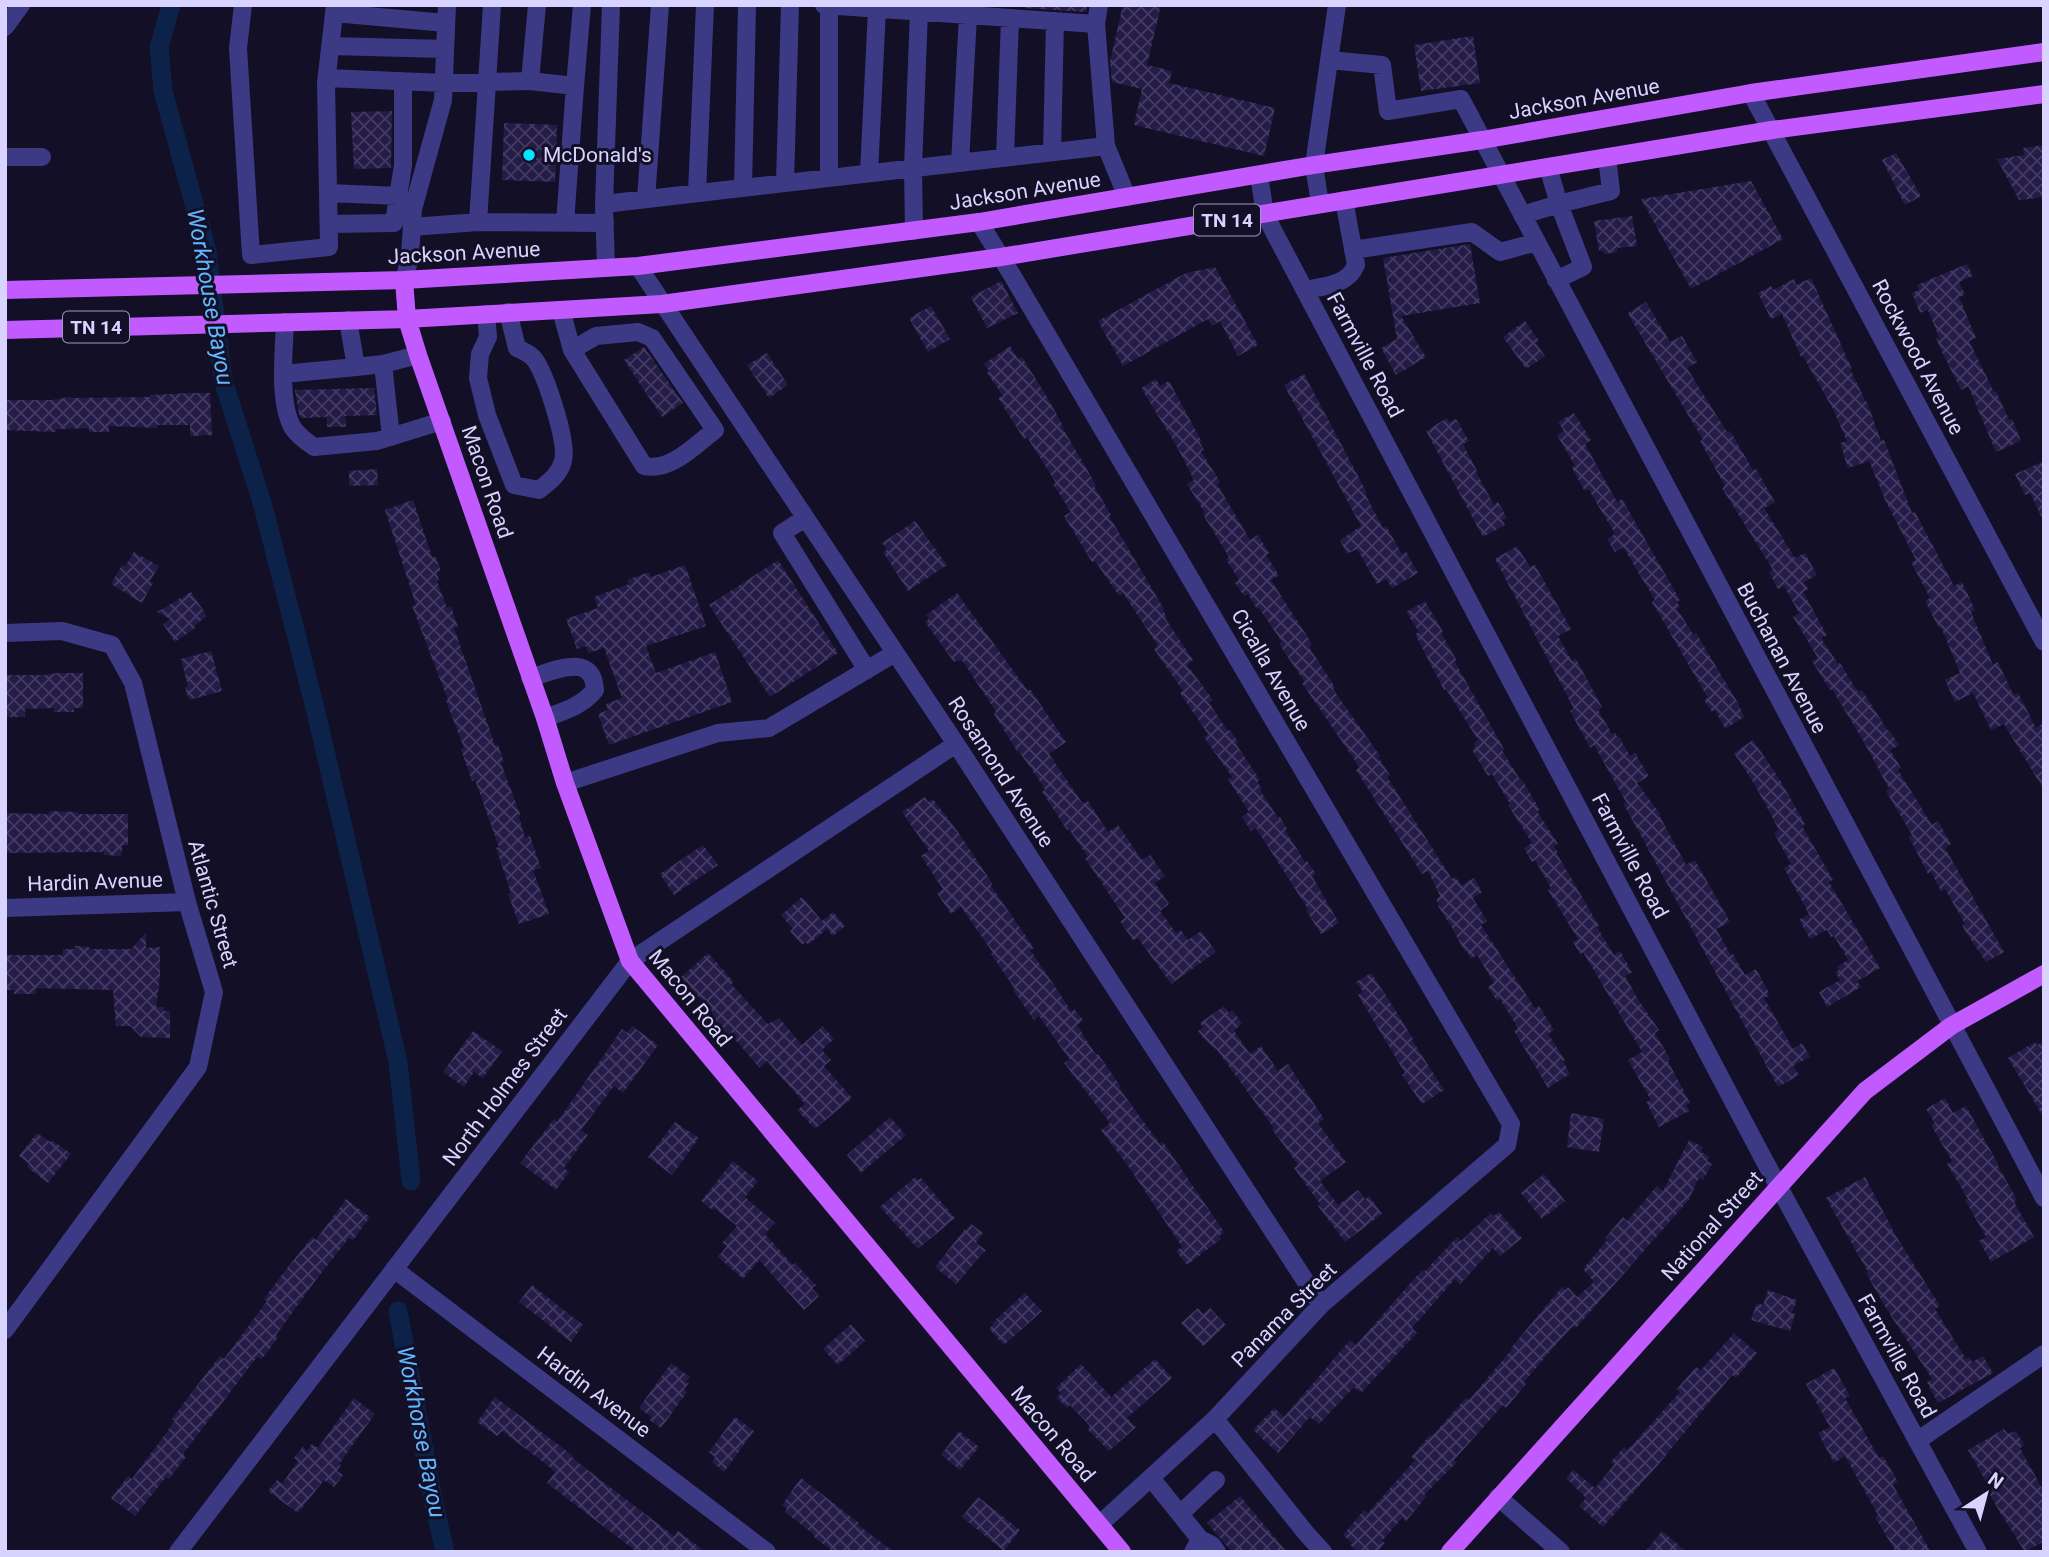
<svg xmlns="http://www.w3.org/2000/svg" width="2049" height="1557" viewBox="0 0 2049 1557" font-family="Roboto,sans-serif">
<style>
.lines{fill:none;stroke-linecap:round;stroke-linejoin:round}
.canal{stroke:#0c2248;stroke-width:19}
.building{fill:url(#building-cross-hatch)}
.minor{stroke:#3d3a85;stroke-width:18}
.major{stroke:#c25bff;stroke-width:18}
.poi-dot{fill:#00e5ff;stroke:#130f26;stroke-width:2.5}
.labels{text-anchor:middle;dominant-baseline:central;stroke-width:6;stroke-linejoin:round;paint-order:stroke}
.shield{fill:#130f26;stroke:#9e99be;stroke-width:2}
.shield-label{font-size:19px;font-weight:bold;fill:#d9d4ff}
.street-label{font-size:21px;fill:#d9d4ff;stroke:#130f26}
.poi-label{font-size:21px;fill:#d9d4ff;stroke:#130f26;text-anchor:start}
.water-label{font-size:23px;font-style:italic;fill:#62b6ff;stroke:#130f26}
</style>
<defs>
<pattern id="building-cross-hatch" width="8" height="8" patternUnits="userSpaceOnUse" patternTransform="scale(1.75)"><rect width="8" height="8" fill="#241b47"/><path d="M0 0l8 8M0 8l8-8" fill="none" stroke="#433b63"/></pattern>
</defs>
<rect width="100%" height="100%" fill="#130f26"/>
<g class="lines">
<path class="canal" d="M171,5L159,47L163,91L207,251L223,380L263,506L315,708L398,1062L411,1181
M398,1311L434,1504L445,1552"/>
</g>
<path class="building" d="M1026,5H1087L1086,12L1025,8Z
M1123,5H1161L1147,65L1172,71L1169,83L1275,108L1264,156L1134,125L1142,89L1112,82L1110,61Z
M1473,36L1480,83L1421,91L1414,45Z
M392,111L391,168L354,169L351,112Z
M504,123L557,125L555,182L502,180Z
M2044,145V197L2019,200L1997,159L2024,155L2023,148Z
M1896,153L1921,196L1905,205L1882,160Z
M1751,181L1783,239L1691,289L1641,199Z
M1632,216L1637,246L1617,248V252L1604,254V251H1599L1594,221Z
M1470,244L1480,303L1401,316L1426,357L1396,375L1381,348L1397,339L1383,258Z
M1967,264L1973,276L1959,282L1965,295L1959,297L1976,338L1969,341L1994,392L1996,391L2009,420L2012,419L2021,441L1996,452L1968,386L1961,390L1942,352L1936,338L1939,337L1928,310L1920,313L1912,293L1919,290L1917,285Z
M1215,267L1258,345L1238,356L1220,321L1212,326L1208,319L1123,366L1098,321L1186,273Z
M1811,278L1852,369H1850L1866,402H1867L1881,441L1884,440L1912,513L1915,512L1954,586L1962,582L1975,610L1971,612L1993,665L1998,662L2012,692L2015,695L2018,693L2036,728L2044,723V790L2004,724L1991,730L1973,693L1955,702L1945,680L1960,673L1941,627L1939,628L1925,601L1930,598L1911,562L1916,560L1886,502L1869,461L1848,468L1840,443L1847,441L1833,409L1803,356L1801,357L1782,314L1771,319L1758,293L1771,286L1773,290L1794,279L1796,285Z
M1001,281L1018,313L987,328L971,297Z
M1646,302L1670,342L1682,336L1697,362L1687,368L1727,432L1730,431L1753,470L1756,469L1775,502L1764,508L1795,558L1805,553L1817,575L1804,582L1808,589L1803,592L1827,635L1821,638L1838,664L1840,663L1858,692L1862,690L1888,731L1889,730L1899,745L1890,750L1901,768L1898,770L1932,825L1938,821L1951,844L1945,848L2004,952L1986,962L1967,934L1962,925L1965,924L1945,889L1941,891L1931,872L1928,874L1909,837L1912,835L1886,791L1889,789L1865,744L1832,689L1830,690L1812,661L1818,658L1793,617L1799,613L1784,586L1778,589L1769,572L1773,570L1722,488L1725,486L1700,441L1703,440L1632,321L1628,313Z
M931,306L950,339L928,352L909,318Z
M1525,321L1539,341L1536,343L1545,356L1526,369L1503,337Z
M1010,346L1018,359L1022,357L1047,397L1063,426L1062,427L1096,485L1094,486L1111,515L1109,516L1164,609L1163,610L1167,617L1165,618L1193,660L1187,665L1213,700L1209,703L1228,731L1230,730L1238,742L1236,744L1260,780L1257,782L1262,789L1260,790L1278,818L1280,817L1287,829L1285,830L1305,862L1307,861L1316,874L1312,876L1339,923L1321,934L1306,910L1308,909L1256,828L1251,831L1242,817L1249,812L1228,779L1232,777L1204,737L1208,734L1180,693L1183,691L1154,649L1158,646L1123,593L1119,596L1095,561L1092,562L1064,516L1071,512L1053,484L1056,483L1027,437L1024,439L998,398L1003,396L987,373L989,371L984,364Z
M644,347L683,403L662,417L624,360Z
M767,353L788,385L769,398L747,365Z
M1304,374L1367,493L1365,494L1383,528L1386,526L1402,554L1406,552L1418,573L1392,588L1386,579L1377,584L1357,549L1347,554L1340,540L1361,526L1284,385Z
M1156,379L1160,386L1169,381L1202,442L1200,443L1204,450L1201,451L1220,482L1217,484L1250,540L1258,535L1269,553L1266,555L1279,575L1271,580L1312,644L1309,647L1335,687L1333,689L1380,756L1378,757L1390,775L1387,777L1452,879L1455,877L1462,885L1474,878L1482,892L1473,898L1487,921L1481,925L1534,1007L1536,1008L1539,1006L1554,1030L1548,1034L1565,1060L1563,1061L1570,1074L1548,1088L1514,1031L1518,1028L1500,999L1497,1001L1488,987L1494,983L1477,955L1471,959L1467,951L1465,952L1451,926L1438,906L1439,905L1436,899L1440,896L1428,871L1422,874L1356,770L1359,768L1356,762L1302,683L1304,681L1279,644L1282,642L1259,608L1257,609L1248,594L1244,596L1235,583L1239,580L1226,559L1229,557L1205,518L1203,510L1187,484L1194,480L1176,445L1141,388Z
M374,388L377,415L345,416L346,427H327V417L301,418L299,414L295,390Z
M189,393H210L212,435L190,436V425H157V428L109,426V432H89V428L56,429V432L5,430V400H51L70,397L74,398L151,397V395Z
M1574,413L1591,440L1585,444L1617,502L1622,499L1680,600L1677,602L1680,607L1677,609L1693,634L1696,633L1738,703L1744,717L1725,729L1715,710L1712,712L1704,700L1708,698L1652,602L1655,600L1623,547L1615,552L1607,539L1615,534L1589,490H1584L1572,468L1575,466L1557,435L1564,431L1558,422Z
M1447,418L1449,422L1456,419L1469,441L1463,444L1477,471L1476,472L1494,505L1498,502L1507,518L1502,520L1505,525L1483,537L1426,431Z
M2044,461V522L2030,493L2025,495L2015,474Z
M377,469L378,485L349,486V471Z
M413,500L432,557L435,556L441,571L437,572L439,580L437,581L447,608L451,606L458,627L454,628L495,745H498L504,762L501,763L520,814L519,817L525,838L530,836L541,868L533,870L549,914L519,924L508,894L511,893L496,848L499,847L475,780L472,781L461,749L464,748L446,701L448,700L412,606L416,605L385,510Z
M915,521L947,565L908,591L883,552L887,550L882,543Z
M1517,546L1530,567L1535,565L1571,629L1558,636L1572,661L1576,659L1602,707L1598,710L1612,734L1615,733L1618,738L1619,737L1630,756L1635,753L1649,776L1637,783L1660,814L1659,815L1686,865L1695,860L1730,922L1716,929L1731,955L1733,954L1745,975L1756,969L1768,991L1769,996L1764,998L1793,1049L1802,1043L1810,1057L1793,1066L1799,1075L1778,1087L1623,803L1626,802L1594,745L1590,748L1570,711L1574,709L1495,559Z
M134,552L159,566L150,581L153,583L142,603L111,584L122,565L125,566Z
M778,560L838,653L770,697L709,605Z
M685,565L706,626L646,646L656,673L715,652L732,702L609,745L598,714L608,710L606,704L622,698L604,648L588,653L586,646L577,649L566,619L598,608L594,597L629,584L627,580L649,572L651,577Z
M191,592L207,616L194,626L195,628L175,642L163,624L170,619L157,612Z
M957,593L1028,691L1030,689L1066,742L1049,754L1083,804L1088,801L1108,832L1118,825L1142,860L1150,855L1165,876L1155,883L1169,904L1160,911L1176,933L1181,930L1188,940L1201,931L1216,952L1171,984L1138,938L1133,940L1120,921L1125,918L1085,858L1088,857L1069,829L1067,830L1042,792L1045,790L1039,780L1018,750L1017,751L994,714L996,712L962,660L959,662L958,660L954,662L925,622L929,619L926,615Z
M1425,601L1443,632L1441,633L1457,661L1455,662L1504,749L1502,750L1519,778L1524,783L1540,810L1537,811L1558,844L1554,846L1558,853L1557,854L1599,926L1597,927L1614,955L1620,951L1632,972L1625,976L1639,1001L1659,1030L1655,1033L1670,1059L1668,1061L1690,1103L1686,1105L1689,1111L1659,1127L1646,1102L1651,1100L1628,1060L1642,1052L1583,952L1580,954L1573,942L1578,939L1548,890L1551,888L1535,860L1532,862L1524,848L1532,843L1508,805L1510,804L1492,774L1488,776L1472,750L1476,747L1474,743L1478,740L1446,689L1444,690L1415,634L1419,632L1406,612Z
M211,651L222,691L189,700L185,687L188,686L181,659Z
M57,673H83V708H74V712H54V708L25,709V717H5V675H44Z
M1753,740L1780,780L1805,824L1802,826L1833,880L1829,882L1880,968L1857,981L1861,987L1827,1007L1819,992L1840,980L1835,972L1839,970L1837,967L1848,960L1834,936L1831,937L1827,930L1810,939L1799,920L1809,914L1784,868L1791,864L1774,833L1779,830L1755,785L1734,753Z
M925,797L928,802L933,799L958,832L992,883L991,886L1034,948L1030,950L1056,988L1071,1011L1074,1009L1083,1020L1077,1025L1096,1055L1098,1054L1121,1087L1119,1088L1160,1144L1163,1142L1224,1232L1219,1236L1221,1239L1187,1265L1176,1251L1182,1247L1131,1170L1101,1130L1110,1123L1064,1063L1070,1060L1039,1016L1034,1020L1013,990L1015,989L991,954L993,953L961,907L951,914L937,893L943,889L921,856L929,851L902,812Z
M49,811L79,812L78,814H128V845H123L121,856L104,855V852L5,853V813L49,814Z
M703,845L718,865L674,895L660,874Z
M802,897L822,921L833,912L845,926L833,936L827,929L808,945L806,942L802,945L790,931L793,929L781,915Z
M146,933V948L160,947V977L156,1007H164V1011H170V1038L141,1037L130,1026H116L113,990L36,988V994H14V990H6V955H63V949H75V946L89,947L90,949H131Z
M708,953L734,982L731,984L768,1024L779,1018L802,1045L823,1026L834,1039L822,1050L831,1060L824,1066L852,1098L815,1129L797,1110L805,1104L767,1061L760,1068L731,1035L729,1036L711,1016L713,1013L681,977Z
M1371,973L1394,1008L1413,1039L1412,1040L1444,1090L1422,1104L1402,1075L1405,1073L1358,995L1363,992L1356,982Z
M1224,1006L1229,1013L1232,1010L1242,1023L1234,1031L1250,1054L1261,1046L1278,1071L1288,1064L1324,1119L1318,1123L1346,1162L1320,1181L1338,1205L1358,1190L1365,1199L1369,1196L1382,1214L1345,1242L1318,1206L1320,1204L1294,1168L1298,1165L1272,1129L1274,1128L1217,1050L1206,1041L1198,1031L1203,1027L1200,1023Z
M632,1026L658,1045L623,1093L614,1086L581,1130L588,1135L564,1168L569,1172L556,1190L520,1163L554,1119L557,1122L622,1029L627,1033Z
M473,1031L502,1051L483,1078L474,1072L464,1087L443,1072Z
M2035,1042L2037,1045L2044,1042V1118L2008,1058Z
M1945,1098L1953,1113L1966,1106L1998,1164H1997L2017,1200L2014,1202L2034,1237L1991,1262L1979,1241L1986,1237L1965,1200L1968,1199L1947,1164L1952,1161L1931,1125L1935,1123L1926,1109Z
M1571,1113L1604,1119L1599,1152L1567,1147Z
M890,1117L906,1135L861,1173L847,1155Z
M675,1122L699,1138L672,1175L648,1157Z
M37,1133L50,1142L52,1140L71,1154L48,1183L27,1167L29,1164L19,1156Z
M1689,1140L1703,1147L1701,1152L1710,1157L1707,1161L1712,1164L1703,1180L1699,1178L1688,1201L1576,1328L1573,1326L1559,1341L1524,1382L1526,1384L1506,1408L1503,1405L1454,1460L1457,1462L1424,1495L1426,1497L1406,1521L1402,1518L1382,1541L1385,1543L1377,1552H1358L1350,1545L1352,1543L1343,1535L1364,1510L1368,1513L1415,1460L1411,1457L1430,1435L1432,1436L1466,1398L1469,1400L1512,1349L1511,1348L1562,1287L1565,1290L1568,1287L1577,1297L1594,1282L1583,1269L1607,1240L1605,1238L1623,1217L1627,1221L1657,1186L1663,1191Z
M733,1161L758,1181L745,1197L775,1223L765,1234L793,1265L795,1263L816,1285L812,1288L819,1296L804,1310L759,1260L743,1279L718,1257L727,1246L722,1243L737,1226L714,1208L712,1210L701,1201Z
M1544,1174L1565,1201L1542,1219L1521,1193Z
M915,1177L918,1180L921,1178L955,1218L918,1249L880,1207Z
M1865,1177L1896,1236L1940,1306L1935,1309L1966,1359L1969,1357L1972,1362L1983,1356L1993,1373L1938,1403L1927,1382L1932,1379L1884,1305L1866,1273L1868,1272L1826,1198Z
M346,1199L370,1217L353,1240L349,1238L318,1277L276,1335L278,1337L266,1354L261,1359L257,1357L183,1454L186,1457L169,1479L166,1477L135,1516L111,1498L128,1476L132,1479L175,1421L172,1419L189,1396L220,1356L224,1359L267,1301L264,1299L281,1276L312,1237L316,1240Z
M1499,1212L1522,1238L1500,1256L1493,1248L1460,1284L1455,1279L1412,1328L1417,1333L1361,1393L1354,1387L1319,1424L1310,1417L1278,1453L1253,1430L1274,1408L1284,1417L1350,1340L1356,1345L1422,1270L1424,1272L1457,1237L1461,1241L1491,1213L1494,1216Z
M971,1224L983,1233L976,1243L986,1250L956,1284L935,1267L965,1229L966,1231Z
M532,1285L583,1325L571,1342L519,1302Z
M1768,1290L1797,1300L1792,1313L1795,1314L1790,1331L1751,1320L1757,1303L1763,1305Z
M1025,1293L1042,1311L1004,1345L989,1329L993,1325L992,1323Z
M1198,1308L1203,1314L1210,1308L1226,1325L1203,1346L1181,1323Z
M851,1324L865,1341L838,1365L823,1349Z
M1734,1333L1757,1353L1736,1378L1732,1375L1657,1466L1603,1527L1579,1506L1586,1498L1566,1478L1573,1470L1595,1488L1614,1465L1611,1462L1624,1447L1627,1450L1632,1445L1680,1392L1677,1389L1696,1367L1701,1370Z
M1155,1359L1172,1378L1127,1418L1136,1427L1109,1451L1087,1429L1090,1426L1070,1405L1067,1408L1057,1398L1061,1393L1056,1388L1081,1364L1111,1397Z
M671,1363L690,1377L686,1382L689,1383L684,1389L687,1392L661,1428L650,1420L651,1417L639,1408Z
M1834,1368L1850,1396L1845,1398L1879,1458L1883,1456L1898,1482L1893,1485L1931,1552H1896L1875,1517L1878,1515L1845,1456L1834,1463L1818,1433L1830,1427L1806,1384Z
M495,1397L572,1455L571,1456L585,1468L674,1536L678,1531L706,1552H637L547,1483L555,1472L547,1465L502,1431L497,1436L477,1422Z
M354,1398L375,1414L339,1464L341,1465L337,1471L343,1475L334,1487L324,1480L298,1513L268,1491L277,1480L282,1484L298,1461L294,1458L303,1447L307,1451L312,1444L318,1448Z
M735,1417L754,1431L724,1472L712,1462L715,1457L709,1452Z
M2004,1429L2008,1434L2016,1431L2024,1445L2020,1448L2044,1492V1541L2025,1552L2001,1514L1989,1493L1992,1492L1968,1450Z
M959,1431L979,1447L960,1470L941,1455Z
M801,1478L859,1523L858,1525L894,1552H834L816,1539L812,1533L785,1512L787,1509L782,1505Z
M1240,1496L1287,1552H1232L1207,1523Z
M978,1497L1020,1530L1004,1551L962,1517Z
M1662,1531L1687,1552H1645Z"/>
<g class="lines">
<path class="minor" d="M243,5L238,48L251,255L329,247L326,83L335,5
M824,5L1096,24L1099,5
M334,13L446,23
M1096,24L1106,146
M5,27L21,5
M330,46L445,49
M1329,60L1382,65L1388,111L1461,99L2044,1198
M327,78L444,83L530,81L575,86L565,223
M530,81L537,5
M575,86L582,5
M1751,93L2044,642
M1052,152L1055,21
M5,157H42
M1005,158L1010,18
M960,163L968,15
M869,173L877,9
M1259,175L1265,214L1274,232L1763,1158L1978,1552
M829,178V6
M785,183L790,5
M743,188L747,5
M329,193L399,196
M697,193L705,5
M646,199L660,5
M604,204L611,5
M1320,204L1314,165L1337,5
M1522,215L1559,204L1548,167
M478,222L492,5
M979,222L1012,275L1511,1124L1507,1145L1321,1305L1215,1419L1099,1525
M329,224L394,223L403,165V81
M412,227L478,222L605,223
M914,231L913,168L919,11
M1353,250L1472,232L1500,252L1537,242
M638,266L956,744L1321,1305
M606,268L604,204L1106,146L1127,197
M404,280L410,257L413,209L443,100L447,5
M1556,280L1583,267L1559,204L1611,191L1607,157
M1305,290C1325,286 1348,285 1356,265L1344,200
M561,310L572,350L644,466C671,472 695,445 715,430L652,338L638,332L596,336L572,350
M486,314L488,337L480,354L478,378L487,415L514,485L539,490C550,481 559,475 563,461C568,442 546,376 535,360C531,354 523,351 517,348L508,312
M348,320L356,367L383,364L418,355
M285,322C284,351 278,403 293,428C298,436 307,442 314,447L377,441L442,421
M383,364L391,437
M283,374L356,367
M805,518L782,533L867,670
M5,633L62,631L112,645L133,683L187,902L214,992L198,1067L5,1330
M530,678C553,671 593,651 595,690C582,706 564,711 545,718
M565,783L718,733L769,728L895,653
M5,908L187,902
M394,1269L767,1552
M1215,1419L1305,1532L1323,1552
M1917,1441L2044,1354
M1151,1478L1200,1539L1193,1552
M1498,1497L1561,1552
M1180,1514L1216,1480
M1200,1539L1212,1545L1217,1552
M178,1552L630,961L956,744"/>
<path class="major" d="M404,280L407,319L418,355L545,718L565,783L630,961L1122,1552
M5,290L404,280L638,266L979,222L1314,165L1482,140L1751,93L2044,52
M5,330L407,319L662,304L1001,257L1772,130L2044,94
M1450,1552L1865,1091L1951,1026L2044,974"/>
</g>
<circle class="poi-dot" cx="529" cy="155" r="7"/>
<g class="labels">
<g class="shield">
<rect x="1194" y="204.5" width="66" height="31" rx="5"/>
<rect x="63" y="311.5" width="66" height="31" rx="5"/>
</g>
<g class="shield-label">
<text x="1227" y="220">TN 14</text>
<text x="96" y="327">TN 14</text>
</g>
<g class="street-label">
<text transform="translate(1584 99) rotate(-10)">Jackson Avenue</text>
<text transform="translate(1025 191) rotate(-9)">Jackson Avenue</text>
<text transform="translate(464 253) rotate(-3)">Jackson Avenue</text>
<text transform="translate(1365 355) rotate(62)">Farmville Road</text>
<text transform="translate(1918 357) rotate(62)">Rockwood Avenue</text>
<text transform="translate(487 482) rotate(71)">Macon Road</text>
<text transform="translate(1782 658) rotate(62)">Buchanan Avenue</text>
<text transform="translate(1271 670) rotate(60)">Cicalla Avenue</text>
<text transform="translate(1001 772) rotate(57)">Rosamond Avenue</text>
<text transform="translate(1630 856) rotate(62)">Farmville Road</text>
<text transform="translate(95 882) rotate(-2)">Hardin Avenue</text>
<text transform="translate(213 904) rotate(74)">Atlantic Street</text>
<text transform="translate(690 998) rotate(51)">Macon Road</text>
<text transform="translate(505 1087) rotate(-53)">North Holmes Street</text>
<text transform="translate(1712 1226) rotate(-48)">National Street</text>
<text transform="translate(1284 1315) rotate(-45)">Panama Street</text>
<text transform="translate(1897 1356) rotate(61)">Farmville Road</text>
<text transform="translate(594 1392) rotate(37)">Hardin Avenue</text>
<text transform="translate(1053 1434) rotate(50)">Macon Road</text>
</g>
<g class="poi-label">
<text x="543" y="155">McDonald's</text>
</g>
<g class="water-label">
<text transform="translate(210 297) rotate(80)">Workhouse Bayou</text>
<text transform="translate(421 1432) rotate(79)">Workhorse Bayou</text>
</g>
</g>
<rect width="2049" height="1557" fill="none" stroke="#d9d4ff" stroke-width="14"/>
<g transform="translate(1986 1494) rotate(36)" stroke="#130f26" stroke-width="5" paint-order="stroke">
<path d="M0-5L12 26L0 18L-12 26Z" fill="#d9d4ff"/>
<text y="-10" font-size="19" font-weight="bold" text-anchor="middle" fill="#d9d4ff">N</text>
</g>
</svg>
